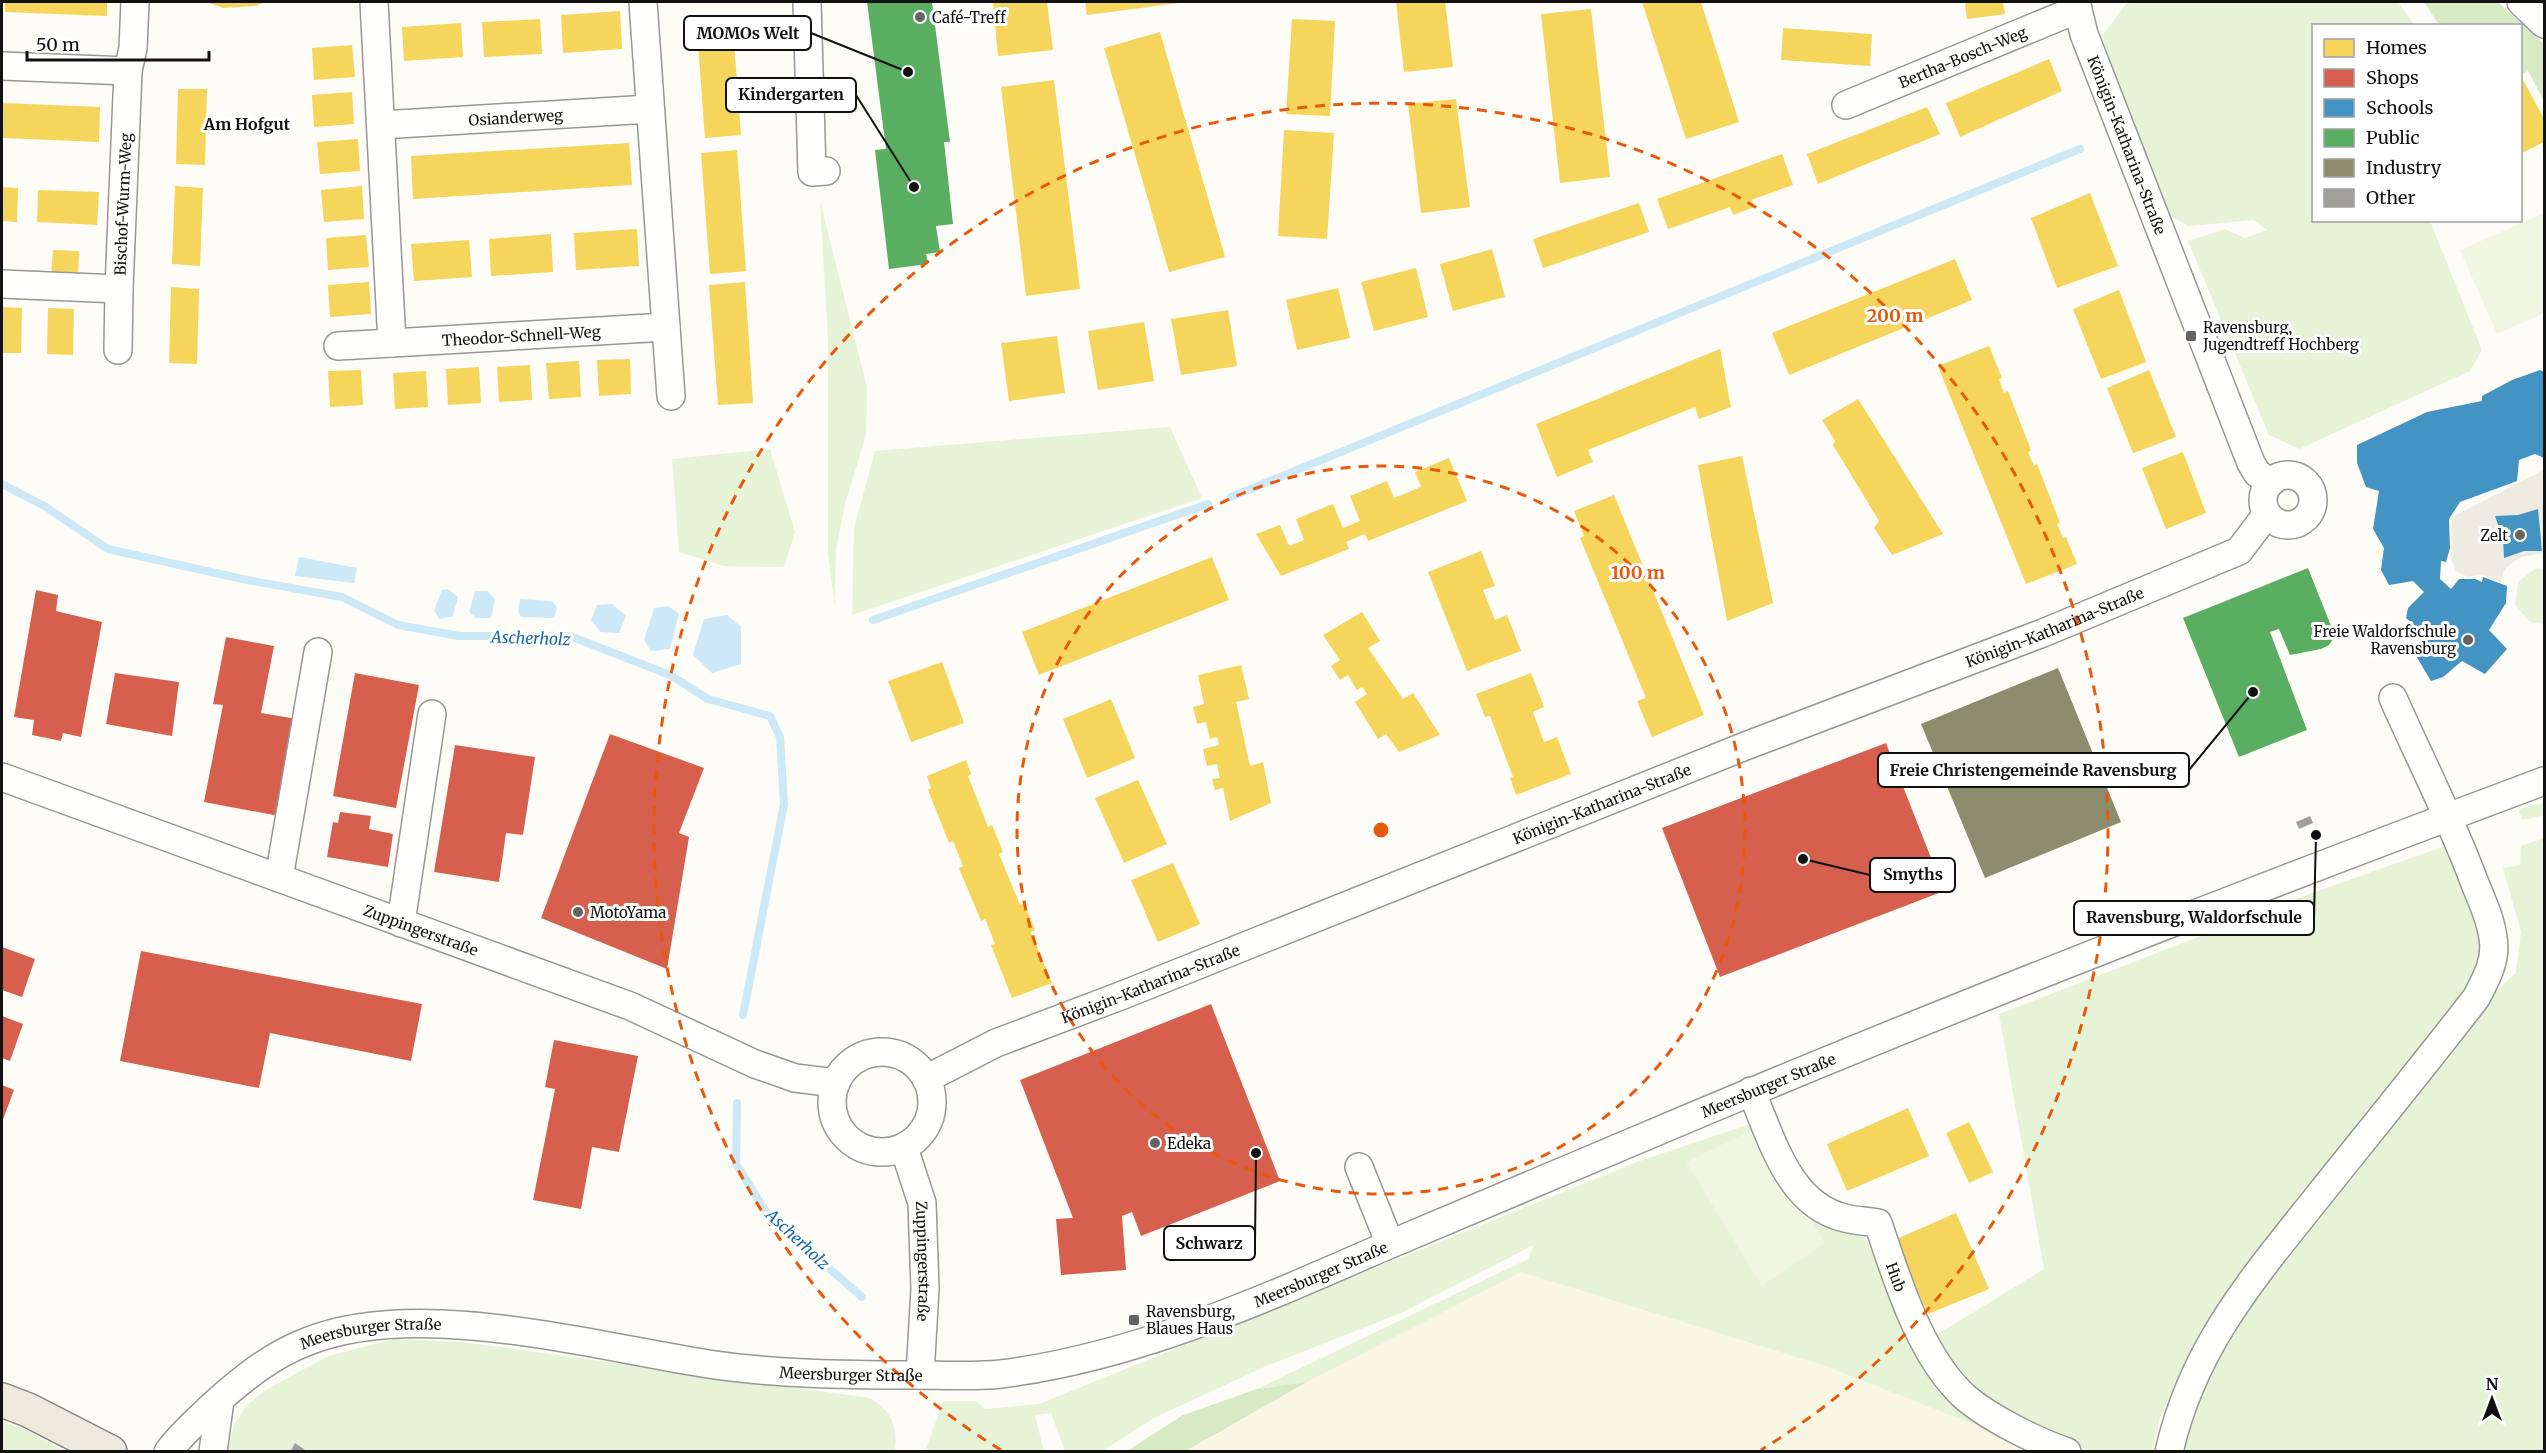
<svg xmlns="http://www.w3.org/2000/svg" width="2546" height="1453" viewBox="0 0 2546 1453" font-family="Merriweather,serif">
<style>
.farmland{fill:#f9f7e4}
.green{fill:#e7f3d7}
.forest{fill:#d8eac5}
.pitch{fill:#f0f6e1}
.plaza{fill:#edebe2}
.water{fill:#cde8f7}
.homes{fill:#f6d55c}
.shops{fill:#d6604d}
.schools{fill:#4393c3}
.public{fill:#5aae61}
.industry{fill:#8c8c6e}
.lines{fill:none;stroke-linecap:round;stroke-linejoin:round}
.stream{stroke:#cde8f7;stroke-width:8}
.building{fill:#a19f9c}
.minor-casing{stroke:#979795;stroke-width:30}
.major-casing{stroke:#858482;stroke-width:36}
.minor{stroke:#fffffe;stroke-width:27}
.major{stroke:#ede9dc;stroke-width:33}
.ring{fill:none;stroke:#e8590c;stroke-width:3;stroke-dasharray:10 8}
.poi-dot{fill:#646362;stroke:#fff;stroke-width:2}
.labels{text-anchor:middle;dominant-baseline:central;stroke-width:6;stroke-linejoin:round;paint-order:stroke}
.poi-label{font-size:15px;fill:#111;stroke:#fff;text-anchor:start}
.street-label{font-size:15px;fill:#111;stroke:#fff}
.neighbourhood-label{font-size:16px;font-weight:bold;fill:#111;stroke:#fff}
.water-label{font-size:16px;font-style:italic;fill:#1768a6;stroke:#fff}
.centre{fill:#e8590c;stroke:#fff;stroke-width:3}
.ring-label{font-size:18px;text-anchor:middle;font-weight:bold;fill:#e8590c;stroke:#fff;stroke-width:6;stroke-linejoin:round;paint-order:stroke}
.leader{fill:none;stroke:#111;stroke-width:2}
.callout-dot{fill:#111;stroke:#fff;stroke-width:2}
.callout{fill:#fff;stroke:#111;stroke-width:2}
.callout-label{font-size:16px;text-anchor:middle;font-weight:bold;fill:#111}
</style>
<rect width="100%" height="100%" fill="#fdfcf7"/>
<path class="farmland" d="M1521,1272L1825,1366L2043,1451L1186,1452L1331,1368Z"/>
<path class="green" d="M2134,2H2398L2414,25L2314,26V220L2430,221L2482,350L2470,371L2299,449L2269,435L2188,241L2225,229L2245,238L2267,230L2254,220L2189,226L2166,214L2102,36L2126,4Z
M820,201L867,387L866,435L845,504L836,548L835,606L828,555V340Z
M1170,427L1202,498L852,615L854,528L875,451Z
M770,449L795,532L784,567L724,566L679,552L672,459Z
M2536,568L2544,569V624L2530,622L2515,605L2518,582Z
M2544,803V815L2523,820L2518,809Z
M2544,838V1451L2179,1452L2216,1351L2485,1001L2516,973L2521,932L2503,868L2520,865L2521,846Z
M2445,846L2480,936L2483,968L2464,1004L2199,1334L2160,1418L2152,1451H2094L2049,1438L1985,1405L1948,1365L1938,1334L2044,1269L1999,1014L2312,893Z
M1753,1123L1826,1218L1865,1238L1907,1327L2029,1446L1825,1366L1521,1272L1307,1382L1257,1389L1528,1259L1534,1245L1401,1313L1264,1367L1156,1417L1102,1451H1065L1051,1413L1035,1415L1044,1451L925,1452L943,1401H976L985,1409L1039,1404L1637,1162Z
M394,1339L462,1342L870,1398C890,1410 900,1427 894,1452H228L234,1425L246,1406L264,1391L328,1356Z
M2,1421L28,1431L65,1451H2Z"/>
<path class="forest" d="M2424,2H2498L2544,44V101L2528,71L2521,75L2520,26L2439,25Z
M1307,1382L1186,1451H1127L1183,1415L1257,1389Z"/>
<path class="pitch" d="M2544,213V313L2497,334L2460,250Z
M1755,1129L1825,1243L1762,1286L1686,1162Z"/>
<path class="plaza" d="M2544,470V553L2521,557L2509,565L2503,572L2501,583L2481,574L2468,577L2456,571L2451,559L2452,517Z"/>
<path class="water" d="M299,557L357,568L354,583L295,576Z
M448,589L458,597L453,616L439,619L434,610L442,590Z
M475,591H487L495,599L491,618H476L469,612Z
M520,599L552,601L557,608L554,618L521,617L518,610Z
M612,604L626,616L619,633L601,632L591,620L597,605Z
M668,606L679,614L670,649L651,651L644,640L654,608Z
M727,615L741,627V664L712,673L693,655L704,619Z"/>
<path class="homes" d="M5,2H107V16L5,12Z
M207,2H264L256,6L223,8Z
M993,2H1047L1053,50L998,56Z
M1085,2H1179V3L1087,15Z
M1396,2H1445L1453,67L1404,72Z
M1642,2H1701L1739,122L1686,139Z
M1965,2H2003L2005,14L1967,19Z
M1591,9L1610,177L1560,183L1541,14Z
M620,11L622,49L563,53L561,15Z
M732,15L741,135L705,138L696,17Z
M540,19L542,54L484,57L482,22Z
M1292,19L1335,21L1330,116L1286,114Z
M461,23L463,57L404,61L402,27Z
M1783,28L1872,34L1870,66L1781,60Z
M1160,32L1225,257L1169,272L1104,48Z
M352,45L355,77L314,80L312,48Z
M2049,59L2062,91L1960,137L1946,103Z
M2520,74L2544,119V142L2520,154Z
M1054,80L1080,289L1026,296L1001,87Z
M178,89H207L205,165L176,164Z
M352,92L354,124L314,127L312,95Z
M1456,99L1470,207L1421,213L1408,104Z
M2,103L100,107L99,142L2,138Z
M1927,107L1940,134L1818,184L1807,154Z
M1284,130L1334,133L1327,239L1278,236Z
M358,139L360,171L320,174L317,142Z
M629,143L632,185L413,199L411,156Z
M737,150L746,271L710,274L701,153Z
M1782,154L1793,185L1751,200L1754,207L1733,215L1730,207L1668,229L1657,199Z
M175,186L203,188L200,266L172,264Z
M362,186L364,219L324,222L321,190Z
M2,187L18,188L17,222L2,221Z
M38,190L99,192L97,225L37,222Z
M2090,193L2118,266L2057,288L2031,218Z
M1639,203L1649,232L1543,268L1533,239Z
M637,229L639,266L576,270L574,233Z
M551,234L553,272L491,276L489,239Z
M366,235L369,267L328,270L326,238Z
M469,240L472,277L414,281L411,244Z
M1492,249L1505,297L1453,311L1440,264Z
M53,250L79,251L78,277L51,276Z
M1955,259L1972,300L1789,375L1772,333Z
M1416,268L1428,317L1374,331L1361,282Z
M369,282L371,314L330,317L328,285Z
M745,282L753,403L718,405L709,285Z
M171,287L199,289L197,364L169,363Z
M1338,288L1350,338L1297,350L1286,300Z
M2119,290L2146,362L2101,379L2073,309Z
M2,307L22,308L21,353H2Z
M48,308L74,309L73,355L47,354Z
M1228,310L1237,366L1181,375L1171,319Z
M1144,322L1154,381L1098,390L1088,331Z
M1057,336L1065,393L1009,401L1001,343Z
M1989,346L2002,378L1999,379L2004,393L2008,391L2031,450L2028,452L2034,466L2037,464L2060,523L2057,524L2063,538L2066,537L2077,564L2026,584L1938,366Z
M1720,349L1731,407L1699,419L1695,407L1588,450L1593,462L1557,477L1536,424Z
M630,359L631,394L599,396L597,360Z
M579,361L581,397L549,399L546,363Z
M530,365L532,400L499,402L497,367Z
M479,367L481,403L448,405L446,369Z
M361,370L363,405L330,407L328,371Z
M2149,370L2176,437L2133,453L2107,388Z
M426,371L428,407L395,409L393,373Z
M1858,399L1943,534L1892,555L1874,528L1879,521L1833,445L1835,441L1822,420Z
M2183,452L2206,513L2166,529L2142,468Z
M1742,456L1773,603L1727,621L1698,465Z
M1449,458L1467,501L1368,541L1365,534L1346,542L1349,549L1281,576L1256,534L1280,525L1289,546L1304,540L1296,519L1333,504L1343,528L1360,521L1350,496L1387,481L1394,498L1421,487L1415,472Z
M1614,495L1704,715L1652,737L1637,701L1646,698L1580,538L1584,536L1574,511Z
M1481,551L1495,586L1483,590L1495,620L1507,615L1521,651L1467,671L1428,572Z
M1212,557L1229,600L1039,675L1022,632Z
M1362,612L1380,641L1368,648L1403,699L1413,693L1440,735L1399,752L1386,734L1378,739L1355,702L1367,694L1362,687L1357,690L1348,675L1340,680L1331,666L1340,660L1323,635Z
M942,662L964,723L911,742L888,681Z
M1241,665L1249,699L1236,702L1250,766L1263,762L1271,803L1230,821L1223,788L1215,790L1212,779L1220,778L1217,764L1207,766L1203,749L1219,745L1217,737L1210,739L1206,722L1197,724L1193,707L1204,704L1198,675Z
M1531,673L1544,707L1533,712L1544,742L1557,737L1571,774L1516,795L1510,778L1513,777L1490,716L1485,717L1476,694Z
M1111,699L1135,758L1087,778L1063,719Z
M966,760L971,774L968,776L988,827L992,825L1003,852L999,854L1020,905L1024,903L1035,930L1031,932L1052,983L1012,998L991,945L995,944L990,931L985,919L981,921L959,868L963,866L953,841L949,843L928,790L931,788L927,776Z
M1138,780L1167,844L1124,863L1095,798Z
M1173,863L1200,924L1158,942L1131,880Z
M1908,1108L1929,1156L1847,1191L1827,1144Z
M1969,1122L1993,1172L1969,1183L1946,1133Z
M1956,1213L1989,1289L1928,1314L1894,1240Z"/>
<path class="shops" d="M36,590L58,595L56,611L102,622L81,737L63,733L61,741L32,735L34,720L14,717Z
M226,637L274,646L261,713L297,719L279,816L204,802L223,705L213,704Z
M115,673L179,682L172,736L106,724Z
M355,673L419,685L396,808L333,796Z
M610,734L704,768L679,833L689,837L667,969L541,918Z
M1886,743L1944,891L1720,977L1662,828Z
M455,745L535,757L523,835L506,833L499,882L434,872Z
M340,812L371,816L369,829L393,834L388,867L327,857L333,822L338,823Z
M2,947L35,959L22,997L2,990Z
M141,951L422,1004L411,1061L270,1033L259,1088L120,1061Z
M1211,1004L1280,1181L1141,1236L1132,1212L1122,1216L1126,1270L1061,1275L1056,1219L1073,1218L1020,1080Z
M2,1016L23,1024L10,1061L2,1058Z
M554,1040L638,1056L619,1152L592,1147L581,1209L533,1200L555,1089L545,1087Z
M2,1085L14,1090L2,1122Z"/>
<path class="schools" d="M2540,370L2544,372V458L2535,454L2519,460L2517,481L2460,502L2449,519L2450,548L2446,562L2441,561L2440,579L2451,589L2459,579H2475L2482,582L2483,577L2507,586L2506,603L2489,630L2507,649L2485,674L2462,661L2443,677L2431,681L2416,656L2425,650L2422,632L2406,618L2408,608L2424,592L2413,581L2389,585L2381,570L2384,548L2373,529L2379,491L2366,487L2357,463V445L2427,412L2482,401V396L2512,380Z
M2538,509L2542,551H2524L2504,558L2503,539L2495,516L2518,515Z"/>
<path class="public" d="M867,2H932L950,142H944L953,224L936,226L940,252L926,254L928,264L889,269L875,150L886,149Z
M2308,568L2335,636L2329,645L2321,649L2290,655L2279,629L2270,632L2307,730L2239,757L2183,618Z"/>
<path class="industry" d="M2058,668L2121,822L1985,878L1921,724Z"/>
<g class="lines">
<path class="stream" d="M2,484L46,507L108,549L247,580L342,597L398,625L459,636H570L670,675L708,699L770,716L780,737L784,804L743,1015
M1231,497L2080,149
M873,620L1208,504
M737,1103L736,1164L768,1215L862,1297"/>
</g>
<path class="building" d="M2310,816L2313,823L2299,829L2296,822Z
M295,1443L308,1452H290Z"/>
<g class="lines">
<defs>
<g id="minor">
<path id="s1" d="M374,2L392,343L666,327L643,2"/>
<path d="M807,2L812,172L826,171"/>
<path id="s2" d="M2076,2L2084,34L2251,463L2257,473L2270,483"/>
<path d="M2521,2L2544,24"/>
<path d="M2,66L128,71"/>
<path id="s3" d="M1846,105L2078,9"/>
<path id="s4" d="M381,125L650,109"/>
<path id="s5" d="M2,284L119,289L128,71L133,48L135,2"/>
<path d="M666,327L671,396"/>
<path d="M338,346L392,343"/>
<path d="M118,350L119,289"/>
<circle cx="2288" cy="500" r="25"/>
<path id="s6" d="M2,777L630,1006L755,1064L795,1078L836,1083"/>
<path d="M279,878L318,652"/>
<path d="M401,923L432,714"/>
<circle cx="882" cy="1102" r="50"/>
<path id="s7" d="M926,1079L996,1043L1123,995L1748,745L2043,633L2239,551L2267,514"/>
<path id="s8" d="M1751,1091C1772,1138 1788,1205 1845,1218C1855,1221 1867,1221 1878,1223C1897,1279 1920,1357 1966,1398C1991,1419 2036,1441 2067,1452"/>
<path id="s9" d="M904,1148L922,1203L925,1289L920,1375"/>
<path d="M1359,1167L1390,1244"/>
<path id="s10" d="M168,1452C181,1434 197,1421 212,1406C241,1380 270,1356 306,1342C417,1297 592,1346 708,1364C776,1374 844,1375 912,1375C941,1375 972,1377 1001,1374C1136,1357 1262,1300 1386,1246C1472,1209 1558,1173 1644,1137C1941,1011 2242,894 2544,781"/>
<path d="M213,1452L220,1400"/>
<path d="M2169,1452C2193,1346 2254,1277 2320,1194C2372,1129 2425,1064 2476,998C2486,979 2497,960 2493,938C2491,919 2481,899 2474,881C2451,819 2420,759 2393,698"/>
</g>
<path id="major" d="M2,1400L28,1410L110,1452"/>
</defs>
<use href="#minor" class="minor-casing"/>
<use href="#major" class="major-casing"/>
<use href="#minor" class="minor"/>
<use href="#major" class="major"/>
</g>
<g class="ring">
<circle cx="1381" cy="830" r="364"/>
<path d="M1001 1450A727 727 0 1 1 1761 1450"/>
</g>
<g class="poi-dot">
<circle cx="920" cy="17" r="6"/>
<rect x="2185" y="330" width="12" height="12" rx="3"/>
<circle cx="2520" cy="535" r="6"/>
<circle cx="2468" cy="640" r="6"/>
<circle cx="578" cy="912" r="6"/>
<circle cx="1155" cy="1143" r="6"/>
<rect x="1128" y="1314" width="12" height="12" rx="3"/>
</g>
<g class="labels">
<g class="poi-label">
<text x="932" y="17">Café-Treff</text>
<text x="2203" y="327">Ravensburg,<tspan x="2203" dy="17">Jugendtreff Hochberg</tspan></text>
<text x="2508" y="535" text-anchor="end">Zelt</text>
<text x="2456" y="631" text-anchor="end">Freie Waldorfschule<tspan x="2456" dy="17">Ravensburg</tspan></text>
<text x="590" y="912">MotoYama</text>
<text x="1167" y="1143">Edeka</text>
<text x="1146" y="1311">Ravensburg,<tspan x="1146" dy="17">Blaues Haus</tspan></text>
</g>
<g class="street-label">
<text stroke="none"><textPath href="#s3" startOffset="126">Bertha-Bosch-Weg</textPath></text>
<text stroke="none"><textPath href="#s4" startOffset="135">Osianderweg</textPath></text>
<text stroke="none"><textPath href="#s2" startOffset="152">Königin-Katharina-Straße</textPath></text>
<text stroke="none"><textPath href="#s5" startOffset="202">Bischof-Wurm-Weg</textPath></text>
<text stroke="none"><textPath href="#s1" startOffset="471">Theodor-Schnell-Weg</textPath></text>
<text stroke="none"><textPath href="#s7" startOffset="1216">Königin-Katharina-Straße</textPath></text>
<text stroke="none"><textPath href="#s7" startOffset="730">Königin-Katharina-Straße</textPath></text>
<text stroke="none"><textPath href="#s6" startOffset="446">Zuppingerstraße</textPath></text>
<text stroke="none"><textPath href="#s7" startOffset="244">Königin-Katharina-Straße</textPath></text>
<text stroke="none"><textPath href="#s10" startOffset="1701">Meersburger Straße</textPath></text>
<text stroke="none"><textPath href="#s9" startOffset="116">Zuppingerstraße</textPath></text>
<text stroke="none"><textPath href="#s10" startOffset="1215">Meersburger Straße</textPath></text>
<text stroke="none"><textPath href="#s8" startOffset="255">Hub</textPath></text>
<text stroke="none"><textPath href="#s10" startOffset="244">Meersburger Straße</textPath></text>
<text stroke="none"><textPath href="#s10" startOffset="729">Meersburger Straße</textPath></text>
</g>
<g class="neighbourhood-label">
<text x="247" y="124">Am Hofgut</text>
</g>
<g class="water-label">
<text transform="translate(531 638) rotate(2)">Ascherholz</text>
<text transform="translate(798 1239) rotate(43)">Ascherholz</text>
</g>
</g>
<circle cx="1381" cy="830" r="9" class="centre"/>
<g class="ring-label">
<text x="1895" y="322">200 m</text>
<text x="1638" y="579">100 m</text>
</g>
<path class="leader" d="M908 72L811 33M914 187L856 95M2253 692L2189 770M1803 859L1870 875M2316 835L2314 918M1256 1153L1255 1243"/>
<g class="callout-dot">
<circle cx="908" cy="72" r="6"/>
<circle cx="914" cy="187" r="6"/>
<circle cx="2253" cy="692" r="6"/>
<circle cx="1803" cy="859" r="6"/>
<circle cx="2316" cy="835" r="6"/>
<circle cx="1256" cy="1153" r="6"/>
</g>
<g class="callout">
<rect x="684" y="16" width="127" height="34" rx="6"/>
<rect x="726" y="78" width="130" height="34" rx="6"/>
<rect x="1878" y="753" width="311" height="34" rx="6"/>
<rect x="1870" y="858" width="85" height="34" rx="6"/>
<rect x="2074" y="901" width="240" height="34" rx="6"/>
<rect x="1164" y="1226" width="91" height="34" rx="6"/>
</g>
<g class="callout-label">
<text x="748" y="39">MOMOs Welt</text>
<text x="791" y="100">Kindergarten</text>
<text x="2033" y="776">Freie Christengemeinde Ravensburg</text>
<text x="1913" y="880">Smyths</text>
<text x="2194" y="923">Ravensburg, Waldorfschule</text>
<text x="1209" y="1249">Schwarz</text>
</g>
<rect width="2546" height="1453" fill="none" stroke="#111111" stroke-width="6"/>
<rect x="2312" y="24" width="210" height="198" fill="#ffffff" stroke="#a0a0a0" stroke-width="1.5"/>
<rect x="2324" y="39" width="30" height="18" fill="#f6d55c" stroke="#a0a0a0" stroke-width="1.5"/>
<text x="2366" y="54" font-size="18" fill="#111111">Homes</text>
<rect x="2324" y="69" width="30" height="18" fill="#d6604d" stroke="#a0a0a0" stroke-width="1.5"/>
<text x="2366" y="84" font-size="18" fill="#111111">Shops</text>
<rect x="2324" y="99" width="30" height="18" fill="#4393c3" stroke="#a0a0a0" stroke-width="1.5"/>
<text x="2366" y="114" font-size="18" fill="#111111">Schools</text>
<rect x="2324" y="129" width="30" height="18" fill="#5aae61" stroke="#a0a0a0" stroke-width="1.5"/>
<text x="2366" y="144" font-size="18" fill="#111111">Public</text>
<rect x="2324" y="159" width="30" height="18" fill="#8c8c6e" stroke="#a0a0a0" stroke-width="1.5"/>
<text x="2366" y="174" font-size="18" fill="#111111">Industry</text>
<rect x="2324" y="189" width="30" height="18" fill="#a19f9c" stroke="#a0a0a0" stroke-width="1.5"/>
<text x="2366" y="204" font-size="18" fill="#111111">Other</text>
<g transform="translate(2492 1399)" stroke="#ffffff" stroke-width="4.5" paint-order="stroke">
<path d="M0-4.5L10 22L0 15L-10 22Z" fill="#111111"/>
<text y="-9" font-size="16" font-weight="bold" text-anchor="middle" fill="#111111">N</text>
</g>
<path d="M27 51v9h182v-9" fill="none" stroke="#111111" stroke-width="3"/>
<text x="36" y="51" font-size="18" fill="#111111" stroke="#ffffff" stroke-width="4.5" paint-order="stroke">50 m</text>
</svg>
